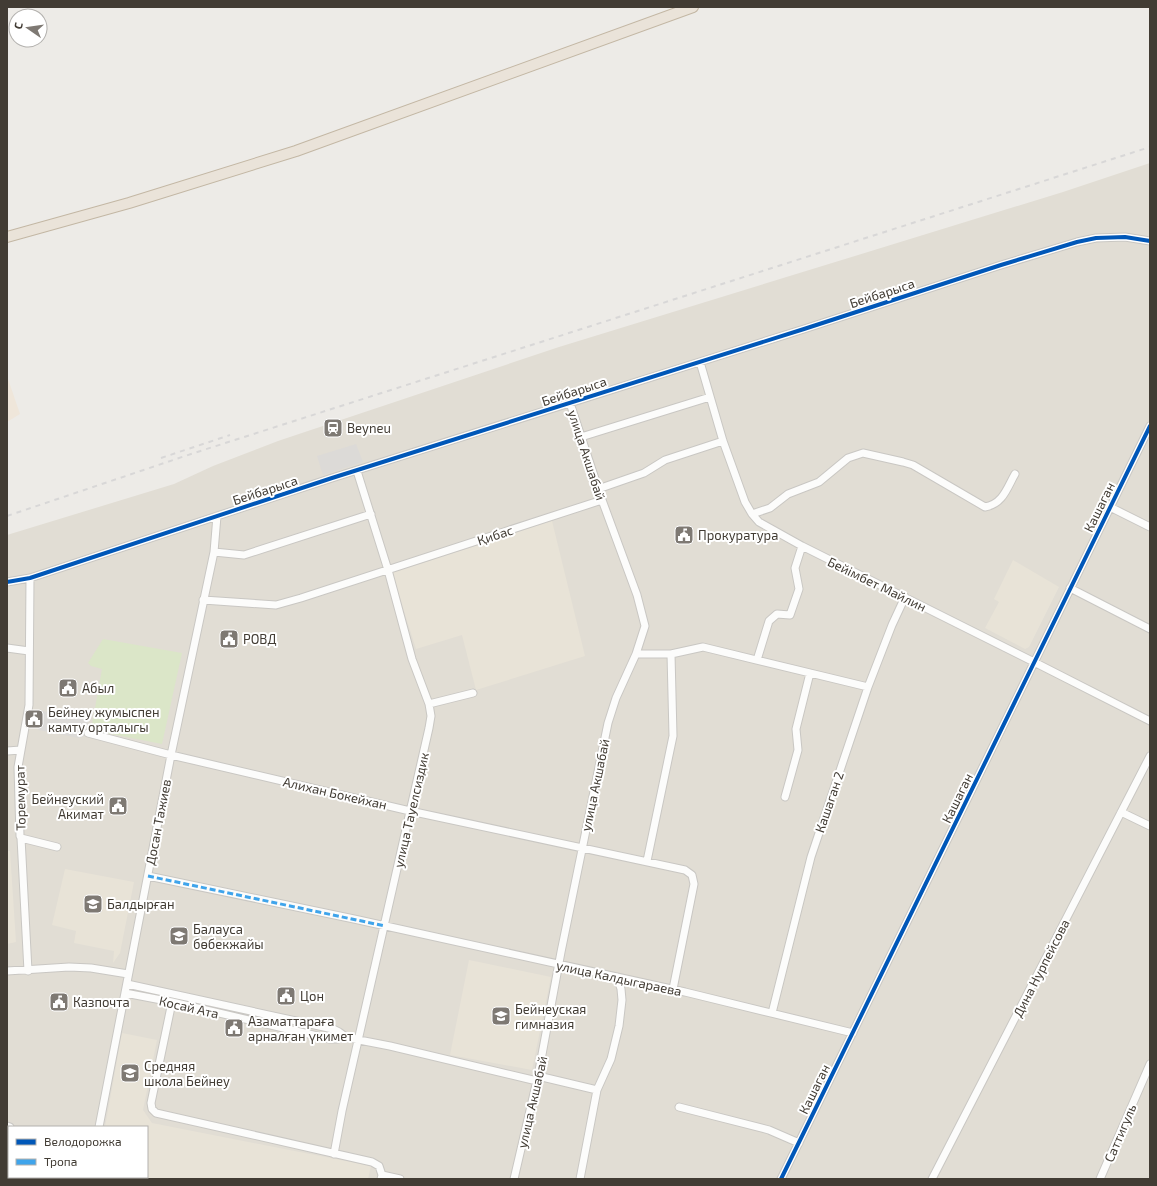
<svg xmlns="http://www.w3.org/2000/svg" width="1157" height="1186" viewBox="0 0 1157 1186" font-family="'Exo 2',sans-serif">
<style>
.residential{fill:#e1ddd4;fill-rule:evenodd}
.commercial{fill:#efe6da}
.education{fill:#e8e3d7}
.green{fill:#dbe6c8}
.parking{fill:#dcdad7}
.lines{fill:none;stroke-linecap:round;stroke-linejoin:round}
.minor-casing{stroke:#c9c7c3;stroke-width:9}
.highway-casing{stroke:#c3b7a4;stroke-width:12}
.minor{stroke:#fcfcfb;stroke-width:7}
.highway{stroke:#eae3d9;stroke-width:10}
.rail{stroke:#d8d7d7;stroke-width:2;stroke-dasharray:5 5;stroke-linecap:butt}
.quiet{stroke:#3fa4eb;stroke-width:3;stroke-dasharray:6 3;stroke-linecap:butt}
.cycleway-casing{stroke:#fff;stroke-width:6}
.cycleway{stroke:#0057b8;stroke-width:4}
.labels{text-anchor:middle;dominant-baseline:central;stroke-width:4;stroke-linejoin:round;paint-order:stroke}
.street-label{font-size:13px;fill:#423c34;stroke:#fff}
.poi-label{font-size:13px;fill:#423c34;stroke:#fff;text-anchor:start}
</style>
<rect width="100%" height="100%" fill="#edebe7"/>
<path class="residential" d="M1150,163V1179H7V535L174,484L213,466L278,441L559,347L1063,192ZM9,1127H147V1177H9Z"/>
<path class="commercial" d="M7,376L20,414L7,422Z"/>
<path class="education" d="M552,521L585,656L476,690L462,635L416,649L392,573Z
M1013,560L1059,587L1029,647L1025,649L985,628L999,602L994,599Z
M7,851H10L16,942L7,944Z
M65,869L134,882L120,953L113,963L114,951L74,943L76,931L52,925Z
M469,960L551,977L532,1070L450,1055Z
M122,1033L157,1040L143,1110L152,1123L371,1166L368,1179H96V1177H147V1127H105Z"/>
<path class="green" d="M103,639L182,653L162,744L91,730L102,669L91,666L88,663Z"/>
<path class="parking" d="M356,444L363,462L323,475L317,456Z
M42,711L89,719L85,736L79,738L38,730Z"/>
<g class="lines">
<defs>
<path id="minor" d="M700,362L723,441L745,502L752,514L759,522L802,546L1034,662L1150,721
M581,437L710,397
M598,489L644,473L665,460L723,441
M1110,507L1150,527
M752,514L770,508L788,494L819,482L848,458L863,453L903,462L913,465L985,507C1003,504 1007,488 1015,474
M214,552L244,555L371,514
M7,582L30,578L332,478L804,329L1001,265L1077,242L1096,238L1125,237L1150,241
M1070,588L1150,629
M203,600L276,605L301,598L602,500
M7,648L29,651
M636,654H671L703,647L868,687
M757,660L769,621L777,614L790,615L799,589L795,568L802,546
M429,704L473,693
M88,733L171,755L410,811L685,870L692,875L694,884L673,989
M7,751L21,750
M785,797L798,750L796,729L810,673
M1121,812L1150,826
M21,838L57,847
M647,861L673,736L671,654
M148,876L354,919L685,992L853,1033
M7,971L69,967L91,968L128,974
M28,971L21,838L20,836L18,767L29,705L30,578
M127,984L333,1029L339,1032L346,1037L359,1040L390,1046L537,1081
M125,993L172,1002L330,1039H338L346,1037
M172,1002L151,1103L152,1109L156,1113L372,1162L379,1166L382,1175L381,1179
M772,1013L811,857L868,687L892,625L905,597
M538,1076L597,1090
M679,1107L769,1130L799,1143
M7,1126L10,1127
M99,1127L171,755L214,552L217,516
M334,1154L342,1111L429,728L431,716L429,704L412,659L388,570L357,471
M382,1175L400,1179
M89,1179L90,1177
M514,1179L538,1076L561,952L608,723L616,698L636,654L645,626L637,595L602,500L570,403
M580,1179L597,1090L611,1059L619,1026L622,1000L621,989L617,977
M781,1179L1150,426
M932,1179L1150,756
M1100,1179L1150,1064"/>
<path id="highway" d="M7,237L129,203L296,151L693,7"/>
</defs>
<use href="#minor" class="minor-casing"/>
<use href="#highway" class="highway-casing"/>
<use href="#minor" class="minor"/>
<use href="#highway" class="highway"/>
<path class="rail" d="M161,458L230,435
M7,516L191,454L1150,147"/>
<path class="quiet" d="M148,876L385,926"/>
<defs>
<path id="cycleway" d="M7,582L30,578L332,478L804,329L1001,265L1077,242L1096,238L1125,237L1150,241
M781,1179L1150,426"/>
</defs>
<use href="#cycleway" class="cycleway-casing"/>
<use href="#cycleway" class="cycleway"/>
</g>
<defs>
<symbol id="station-square" viewBox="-11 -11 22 22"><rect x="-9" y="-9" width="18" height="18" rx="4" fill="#7e7973" stroke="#fff"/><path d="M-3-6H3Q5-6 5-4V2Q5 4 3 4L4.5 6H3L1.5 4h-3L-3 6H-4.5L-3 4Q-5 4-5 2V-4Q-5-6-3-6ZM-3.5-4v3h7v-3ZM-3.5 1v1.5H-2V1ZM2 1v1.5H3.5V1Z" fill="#fff"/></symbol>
<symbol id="civic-square" viewBox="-11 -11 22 22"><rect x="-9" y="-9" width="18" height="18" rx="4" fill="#7e7973" stroke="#fff"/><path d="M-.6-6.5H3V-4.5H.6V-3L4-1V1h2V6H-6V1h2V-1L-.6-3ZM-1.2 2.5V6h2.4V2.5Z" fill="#fff"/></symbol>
<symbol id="school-square" viewBox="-11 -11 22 22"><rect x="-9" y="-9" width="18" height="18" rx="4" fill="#7e7973" stroke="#fff"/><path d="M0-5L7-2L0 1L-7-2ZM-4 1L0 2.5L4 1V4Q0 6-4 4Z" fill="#fff"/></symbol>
</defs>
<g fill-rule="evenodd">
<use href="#station-square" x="322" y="417" width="22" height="22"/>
<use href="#civic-square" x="673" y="524" width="22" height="22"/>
<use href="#civic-square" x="218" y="628" width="22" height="22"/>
<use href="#civic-square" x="57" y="677" width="22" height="22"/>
<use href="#civic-square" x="23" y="708" width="22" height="22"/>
<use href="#civic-square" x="107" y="795" width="22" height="22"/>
<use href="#school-square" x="82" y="893" width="22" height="22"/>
<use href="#school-square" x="168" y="925" width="22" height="22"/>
<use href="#civic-square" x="275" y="985" width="22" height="22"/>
<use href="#civic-square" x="48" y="991" width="22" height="22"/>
<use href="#school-square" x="490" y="1005" width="22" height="22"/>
<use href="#civic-square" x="223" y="1017" width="22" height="22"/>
<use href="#school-square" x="119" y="1062" width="22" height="22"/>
</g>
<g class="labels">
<g class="street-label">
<text transform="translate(882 293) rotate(-18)">Бейбарыса</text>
<text transform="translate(574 391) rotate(-18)">Бейбарыса</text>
<text transform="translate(587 455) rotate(72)">улица Акшабай</text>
<text transform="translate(265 490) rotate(-18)">Бейбарыса</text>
<text transform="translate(1099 507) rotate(-64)">Кашаган</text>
<text transform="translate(495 535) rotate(-18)">Қибас</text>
<text transform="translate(877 584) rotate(26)">Бейімбет Майлин</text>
<text transform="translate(595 785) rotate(-78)">улица Акшабай</text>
<text transform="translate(335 793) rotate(13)">Алихан Бокейхан</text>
<text transform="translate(20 798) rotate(-91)">Торемурат</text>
<text transform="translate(957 798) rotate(-64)">Кашаган</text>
<text transform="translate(829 802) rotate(-71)">Кашаган 2</text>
<text transform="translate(411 810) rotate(-77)">улица Тауелсиздик</text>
<text transform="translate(158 822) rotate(-79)">Досан Тажиев</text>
<text transform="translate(1041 968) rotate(-63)">Дина Нурпейсова</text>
<text transform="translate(619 978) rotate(12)">улица Калдыгараева</text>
<text transform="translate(189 1007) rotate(13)">Косай Ата</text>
<text transform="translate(814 1089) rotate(-64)">Кашаган</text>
<text transform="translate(532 1102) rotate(-77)">улица Акшабай</text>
<text transform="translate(1120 1133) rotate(-67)">Саттигуль</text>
</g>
<g class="poi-label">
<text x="347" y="428">Beyneu</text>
<text x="698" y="535">Прокуратура</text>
<text x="243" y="639">РОВД</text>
<text x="82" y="688">Абыл</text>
<text x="48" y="712">Бейнеу жумыспен<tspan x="48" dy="15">камту орталыгы</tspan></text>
<text x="104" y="799" text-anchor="end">Бейнеуский<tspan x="104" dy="15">Акимат</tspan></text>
<text x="107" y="904">Балдырған</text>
<text x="193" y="929">Балауса<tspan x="193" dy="15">бөбекжайы</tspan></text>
<text x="300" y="996">Цон</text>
<text x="73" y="1002">Казпочта</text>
<text x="515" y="1009">Бейнеуская<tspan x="515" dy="15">гимназия</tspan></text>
<text x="248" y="1021">Азаматтараға<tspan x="248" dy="15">арналған үкимет</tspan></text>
<text x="144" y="1066">Средняя<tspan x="144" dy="15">школа Бейнеу</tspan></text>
</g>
</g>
<rect width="1157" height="1186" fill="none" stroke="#423c34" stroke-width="16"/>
<rect x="8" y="1126" width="140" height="52" fill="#ffffff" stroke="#b3b1ae"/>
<rect x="16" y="1139" width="20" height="6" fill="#0057b8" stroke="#b3b1ae"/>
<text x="44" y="1146" font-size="12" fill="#423c34">Велодорожка</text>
<rect x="16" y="1159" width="20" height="6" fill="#3fa4eb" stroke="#b3b1ae"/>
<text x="44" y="1166" font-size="12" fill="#423c34">Тропа</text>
<g transform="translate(28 28) rotate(283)"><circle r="19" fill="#ffffff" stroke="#b3b1ae"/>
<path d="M0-3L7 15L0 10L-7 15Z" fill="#7e7973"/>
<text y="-6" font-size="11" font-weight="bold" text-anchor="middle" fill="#423c34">С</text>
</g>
</svg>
